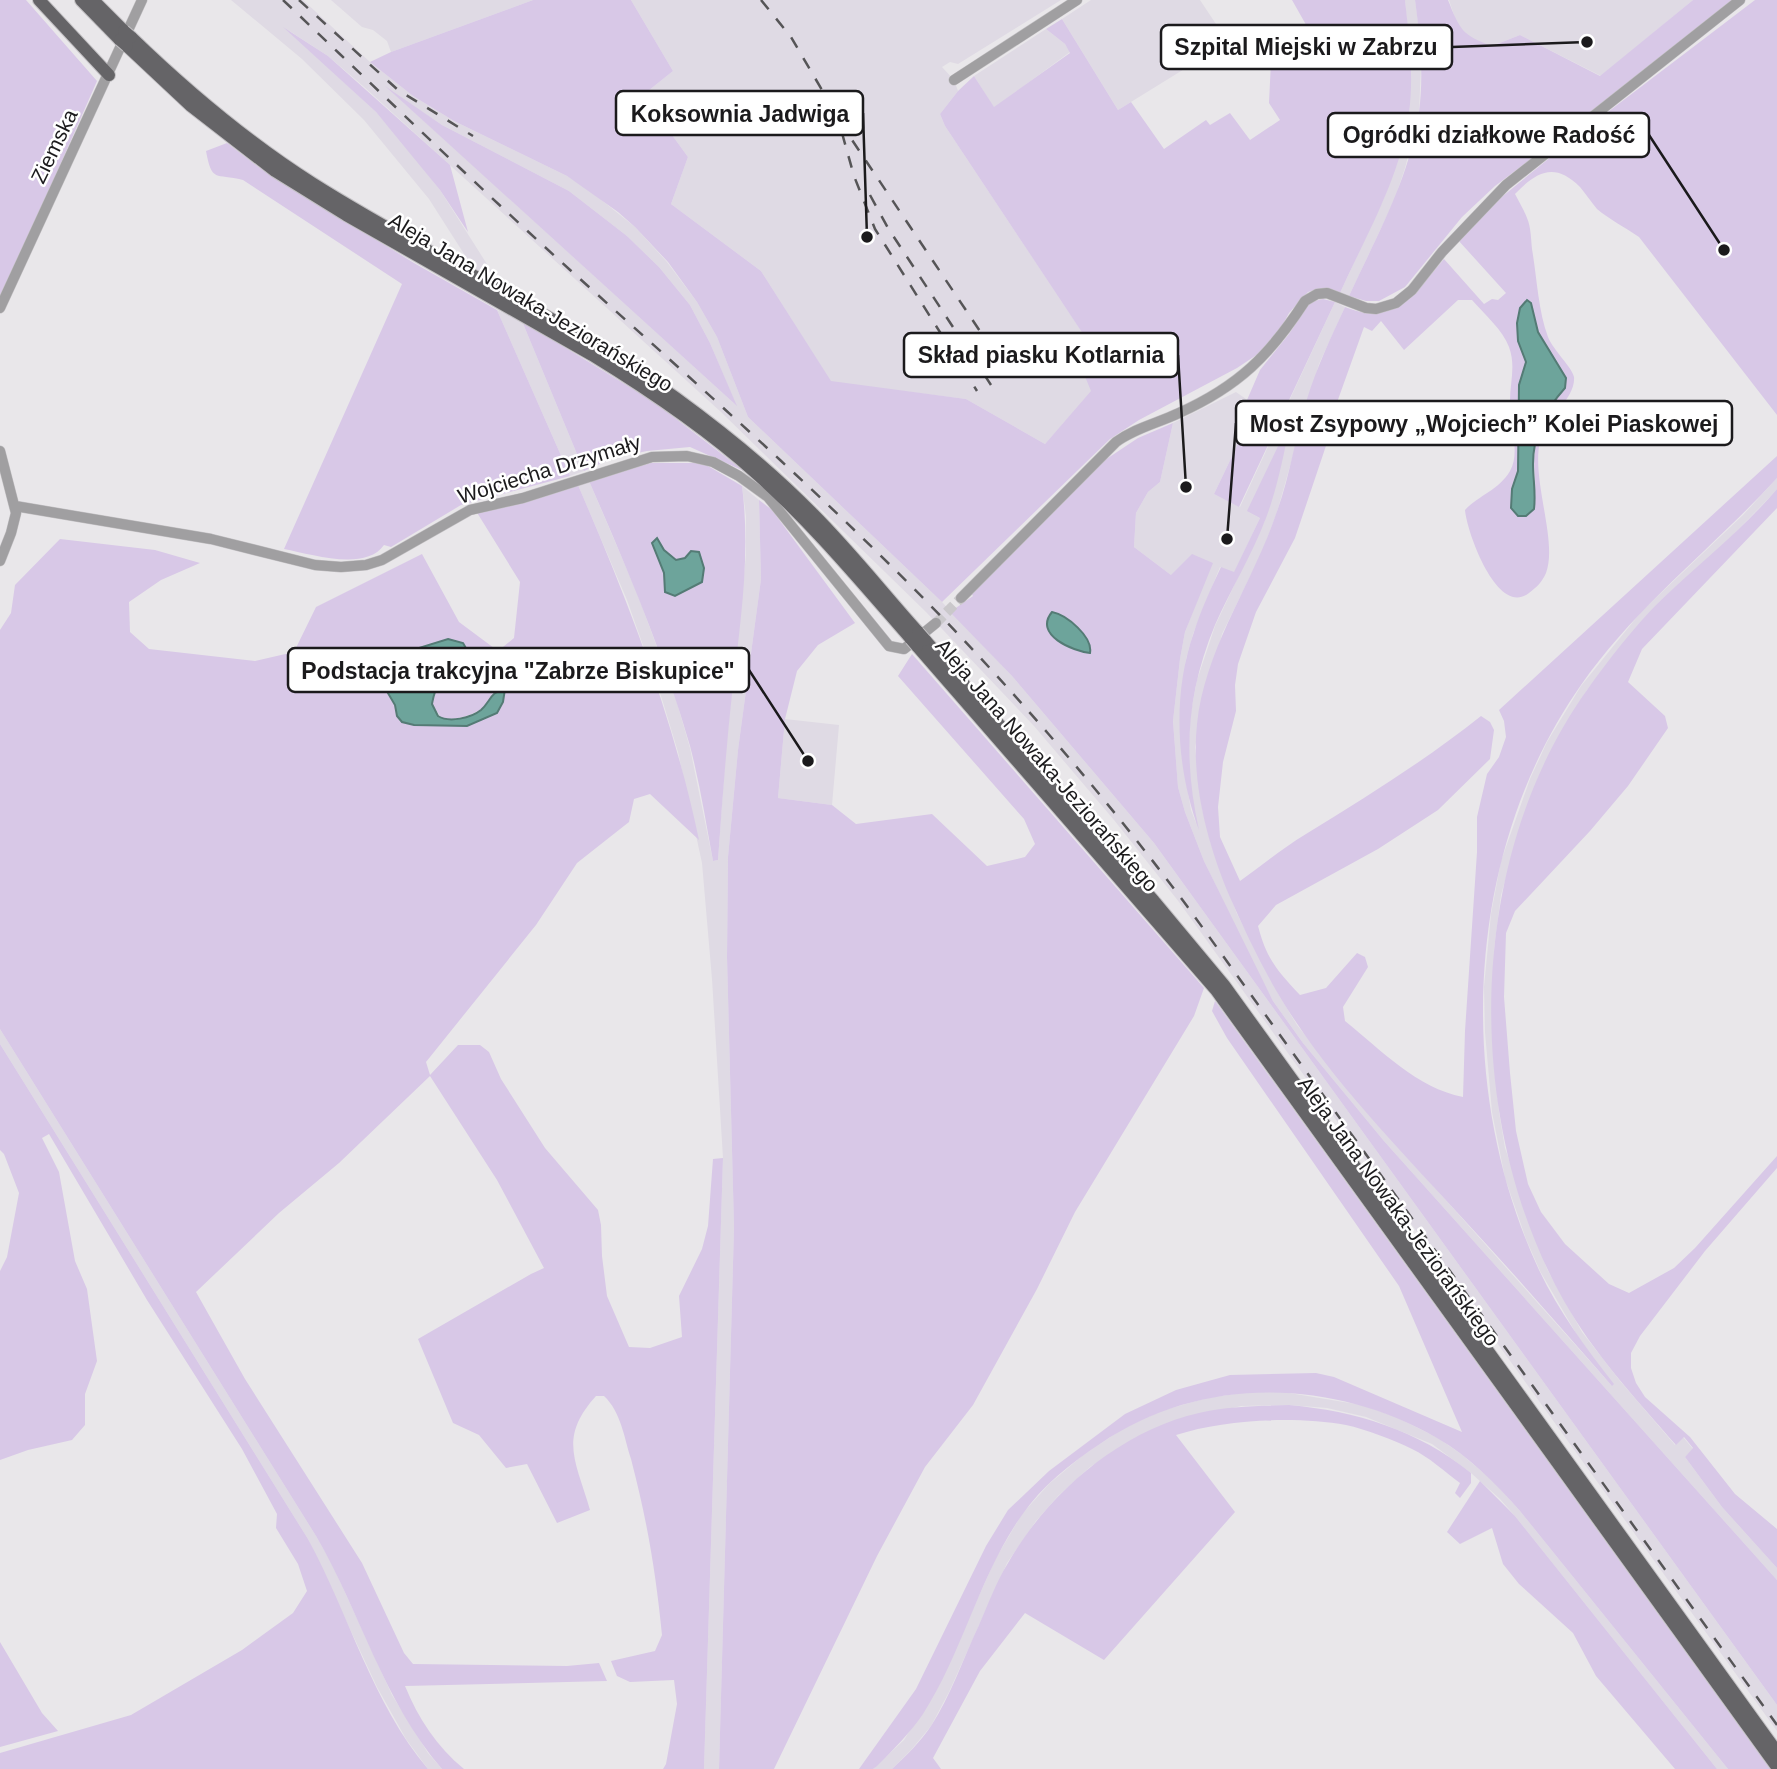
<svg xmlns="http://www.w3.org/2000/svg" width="1777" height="1769" viewBox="0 0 1777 1769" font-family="Arial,sans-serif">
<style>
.built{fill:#dfdae4;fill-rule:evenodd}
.green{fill:#d8c8e7;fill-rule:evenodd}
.water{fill:#6da49b;stroke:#547b75;stroke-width:2}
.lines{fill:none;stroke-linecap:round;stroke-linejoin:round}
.minor-tunnel{stroke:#cac8cb;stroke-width:10;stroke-dasharray:10 5;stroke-linecap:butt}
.minor-casing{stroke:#c4c2c5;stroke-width:11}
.major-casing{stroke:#c4c2c5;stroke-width:14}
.minor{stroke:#a09fa1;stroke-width:10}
.major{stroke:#656467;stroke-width:12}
.rail{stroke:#565557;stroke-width:2.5;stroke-dasharray:12 12;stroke-linecap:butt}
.major-bridge-casing{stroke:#c4c2c5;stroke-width:14;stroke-linecap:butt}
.major-bridge{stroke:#656467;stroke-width:12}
.labels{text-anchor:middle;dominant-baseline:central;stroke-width:5;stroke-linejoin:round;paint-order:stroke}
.street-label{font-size:21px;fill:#1b1a1c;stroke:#fff}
.leader{fill:none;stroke:#1b1a1c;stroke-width:2.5}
.callout-dot{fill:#1b1a1c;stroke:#fff;stroke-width:2.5}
.callout{fill:#fff;stroke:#1b1a1c;stroke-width:2.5}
.callout-label{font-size:23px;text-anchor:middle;font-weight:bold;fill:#1b1a1c}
</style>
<rect width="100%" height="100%" fill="#e9e7ea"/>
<path class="built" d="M231,0H303L370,62L413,96L454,121L567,176L589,190L635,227L667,262L697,302L717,337L748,417L942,602L1012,676L1154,843L1777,1705V1731L1179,902L1114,820L1034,726L926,612L721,412L363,86L328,56L288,30L376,112L412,154L440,190L497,280L473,268L429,199L364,120L302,59ZM392,92L442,125L569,191L627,236L659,267L690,305L710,343L736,405Z
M331,0H533L391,52L387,41L373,30L362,27Z
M631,0H1061L958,64L950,62L942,67L954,80L958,91L940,114L945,126L1104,365L1092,391L1045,444L966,399L831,382L761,271L671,204L688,157L643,95L673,71Z
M1091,0H1200L1228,42L1118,110L1062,19Z
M1405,0H1415L1420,36L1421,66L1419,113L1405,168L1394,201L1349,296L1340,293L1384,198L1396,166L1409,113L1411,67Z
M1449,0H1693L1601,76L1520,35L1492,46L1470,38L1457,24Z
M1046,29L1065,44L1070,52L994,108L974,76Z
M1335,302L1345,307L1319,364L1277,512L1263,550L1222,634L1195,747L1202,808L1211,844L1237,914L1280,997L1297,1025L1359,1103L1612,1386L1577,1335L1540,1271L1526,1239L1505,1178L1492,1112L1485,1032L1484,987L1491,914L1501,861L1530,779L1547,742L1581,686L1641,612L1743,515L1777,478V489L1769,498L1723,545L1661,600L1622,645L1587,690L1552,749L1522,821L1501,895L1494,949L1492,1033L1499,1112L1505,1148L1547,1269L1582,1332L1620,1381L1675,1445L1683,1437L1693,1449L1685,1457L1722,1507L1777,1568V1580L1384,1141L1303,1043L1273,1001L1250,957L1204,861L1185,812L1178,787L1173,721L1180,659L1185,632L1197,601L1171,575L1134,547L1136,513L1148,492L1160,482L1173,423L1236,392L1256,406L1214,494L1240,507ZM1248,512L1265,520L1215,626L1197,680L1190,717L1188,766L1196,823L1191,810L1182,758L1180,719L1186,659L1193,634L1220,567L1234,573L1260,518Z
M497,310L522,321L584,471L570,476Z
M589,481L637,593L675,696L690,748L713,861L718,860L726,747L746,555V516L742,486L759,500L761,579L738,750L728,857L727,957L734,1227L719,1769H704L723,1158L712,979L702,863L678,752L662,699L627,600L578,485Z
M785,719L839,725L832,805L778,798Z
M0,1029L316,1536L332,1564L392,1695L428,1753L442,1769H428L406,1739L377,1687L308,1539L0,1044Z
M1249,1392H1283L1362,1405L1396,1417L1438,1438L1461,1454L1492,1480L1520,1511L1728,1769H1717L1515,1516L1500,1499L1471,1473L1432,1444L1366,1417L1327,1408L1289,1405L1241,1406L1168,1424L1130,1441L1090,1467L1058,1496L1036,1521L1007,1563L949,1692L931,1726L911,1750L892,1769H873L904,1740L941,1680L996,1558L1022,1514L1049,1484L1082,1456L1124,1428L1161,1411L1207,1398Z"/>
<path class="green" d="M0,0H26L97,81L0,302Z
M533,0H631L673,71L643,95L688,157L671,204L761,271L831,381L966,399L1045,444L1091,391L1084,374L1103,364L945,126L940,114L958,91L974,76L994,107L1070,53L1065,44L1046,29L1062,19L1118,110L1131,102L1164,149L1206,120L1210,125L1230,113L1250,140L1280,120L1269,103L1271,61L1290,40L1309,30L1292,0H1405C1409,37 1414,75 1409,113C1401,177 1366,235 1340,293L1318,289L1308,292L1289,313L1277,335L1258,354L1237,368L1139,420L1110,439L942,602L748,417L717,337L697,302L668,262L635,227L618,212L567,176L454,121L413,96L370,62L391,52Z
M1415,0H1448C1460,30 1462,35 1492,46L1520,35L1600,76L1693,0H1732L1562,136L1495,186L1462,217L1405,287L1379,301H1366L1349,296C1376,237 1410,178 1419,112C1424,74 1420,37 1415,0Z
M1755,0H1777V415L1639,237C1625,227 1610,220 1597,209C1591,202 1586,194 1580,187C1555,162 1537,171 1515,194C1519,202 1524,210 1527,218C1531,227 1531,239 1532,249C1537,278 1538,310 1548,337C1553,350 1572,367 1574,377C1576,398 1545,420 1540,441C1531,480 1558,541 1546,573C1542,582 1537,587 1529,593C1498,618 1467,533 1465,510C1479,495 1499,490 1510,471C1521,452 1509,422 1510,401C1510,382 1516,366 1509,347C1503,330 1484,314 1472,300H1458L1404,350L1381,321L1372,331L1364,327L1335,408V419L1295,538L1256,612L1238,664L1235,685L1236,711L1223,762L1218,807L1220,837L1240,881C1262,865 1283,848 1306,834C1366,797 1426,760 1481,716L1490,722L1494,730L1490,759L1438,810L1378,849L1276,905L1258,926C1267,960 1277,970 1300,995L1326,988L1357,953L1365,957L1368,967L1343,1007L1345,1021C1381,1050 1417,1088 1463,1097L1465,1031L1477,852V817L1487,774L1499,757L1506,737L1504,721L1499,710L1777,456V478C1713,548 1636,606 1581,685C1464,852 1454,1087 1539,1270C1559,1312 1586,1348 1614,1384L1612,1386C1564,1331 1516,1276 1466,1222C1408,1158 1344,1094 1296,1022C1269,983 1248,938 1229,895C1207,842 1191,782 1197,724C1205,648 1252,585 1276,514C1290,477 1295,437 1307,399C1317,367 1331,337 1345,307C1351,309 1359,312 1366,313C1402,316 1423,283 1444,259L1484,304L1492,299L1498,300L1506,293L1458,240L1498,200L1579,134ZM1531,303L1538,332L1566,378L1565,388C1540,416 1531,442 1535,480L1512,489L1518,471L1519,385L1526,362L1518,341Z
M283,27L328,56L450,165L468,232L440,190L376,112Z
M385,86L442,125L569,191L627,236L659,267L690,305L710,343L737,406Z
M227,143L260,168L414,263L497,310L570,476L461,505L391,547L384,545C365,572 311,554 284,549L402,284L243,180C215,173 212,183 206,151Z
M1323,299L1335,302L1239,507L1214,494L1256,406L1247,400L1260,370L1289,334L1310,302Z
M522,321L654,402L744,471L690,447L647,451L613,458L584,471Z
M1291,419C1284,453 1278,486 1266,518C1252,555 1231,589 1215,625C1186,695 1183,757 1199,830C1176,769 1172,694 1194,632C1201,610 1211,588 1221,567L1234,572L1260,518L1247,511Z
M1173,423L1160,482L1148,492L1136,513L1134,547L1171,575L1192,554L1213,563L1185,632L1180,659L1173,721L1178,787L1185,812L1204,861L1273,1001L1303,1043L1384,1141L1777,1580V1705L1154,843L1012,676L950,612L973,596L971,593L1102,462L1138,438Z
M651,463H703L742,486C751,556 740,625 732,694C726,749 722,805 718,860L713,861C706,823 700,784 690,746C664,655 627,568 589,481Z
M578,485C628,601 673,716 699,840L650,794L634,799L629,822L577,863L536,925L426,1062L430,1075L458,1045H480L489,1052L501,1079L545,1148L598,1210L601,1225L602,1256L607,1296L629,1347L650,1348L682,1337L679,1296L702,1249L708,1226L713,1159L723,1158L704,1769H663L666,1764L677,1704L674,1680L630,1682L617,1676L611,1661L655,1651L662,1635C656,1573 647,1520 631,1459C624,1437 621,1412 604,1396H596C558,1438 576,1461 590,1510L557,1523L527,1464L506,1468L479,1435L453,1423L418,1339L531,1274L544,1268L497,1180L430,1076L339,1163L279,1213L196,1292L245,1379L362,1563L404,1653L413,1664L567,1666L599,1663L607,1681L405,1686C418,1718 437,1747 464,1769H442C383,1701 361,1613 316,1536L0,1029V630L11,613L15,585L60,539L155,550L200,563L161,580L129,602L130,632L149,649L255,661L294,652L316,607L422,554L459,622L498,651L514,638L520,582L476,511L500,508ZM448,639L450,679L437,687L432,704L442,719C456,720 471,716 483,708L467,726H429L402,722L397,716L395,705L382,683L396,655Z
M1777,489V508L1642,649L1628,682L1665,716L1668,728L1628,786L1590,831L1515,911L1506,933L1504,997L1510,1073L1516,1131L1528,1184L1541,1212L1565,1244L1609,1284L1629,1293L1674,1268L1695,1248L1777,1156V1168L1705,1251L1640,1336L1631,1353V1368L1636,1383L1645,1397L1690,1437L1735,1494L1777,1529V1568L1722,1507L1685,1457L1693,1448L1684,1437L1676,1445C1636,1399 1594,1354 1564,1301C1462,1120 1465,861 1587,690C1609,659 1634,627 1661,600C1700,563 1742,530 1777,489Z
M759,500L772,510L855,623L818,645L797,671L785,719L778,798L832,805L856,824L932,814L987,866L1025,857L1035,844L1024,819L898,676L912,654L1204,988L1194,1016L1075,1212L1037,1289L973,1405L925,1467L877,1556L774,1769H719L734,1227L727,957L728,857L738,750L761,579Z
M1215,1001L1770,1769H1728L1520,1511C1496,1484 1469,1456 1437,1438C1332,1378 1201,1375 1100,1444C1071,1463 1042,1486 1022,1515C979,1576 963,1652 923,1714C910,1733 894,1749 877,1766L873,1769H859L916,1689L986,1546L1008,1510L1049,1471L1125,1414L1176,1390L1230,1375L1316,1373L1334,1377L1462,1432L1399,1286L1227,1038L1212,1011Z
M0,1044L308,1539C349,1614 372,1703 428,1769H0V1753L131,1715L242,1650L293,1613L307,1591L298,1564L276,1528L277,1514L242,1449L147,1300L49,1134L42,1138L59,1172L75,1261L87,1289L97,1361L85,1394V1425L72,1440L28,1450L0,1460V1271L7,1257L19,1193L4,1154L0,1150Z
M1289,1405C1356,1411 1418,1430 1471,1473V1483L1460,1498L1455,1493L1460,1483C1445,1472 1429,1457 1412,1449C1394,1440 1365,1429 1346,1425C1296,1416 1225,1419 1176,1435L1235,1512L1104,1660L1025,1613L980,1671L933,1758L941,1769H892C906,1756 920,1742 931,1726C951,1695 963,1659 979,1625C988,1605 996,1582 1008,1563C1048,1493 1120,1431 1199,1413C1229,1406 1259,1406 1289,1405Z
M1480,1481L1515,1516L1717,1769H1675L1596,1676L1573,1633L1519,1584L1503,1564L1492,1528L1460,1544L1447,1532Z
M0,1642L42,1713L58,1731L0,1747Z"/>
<path class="water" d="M1527,300L1531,303L1538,332L1566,378L1565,388C1546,409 1533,434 1533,464C1533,479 1536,493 1534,509L1526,516H1518L1511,508L1512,489L1518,471L1519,385L1526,362L1518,341L1517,323L1520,308Z
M657,538L664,550L676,560L685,558L691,551L699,552L704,568L702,582L675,596L665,592L664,573L652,543Z
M1052,612C1067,615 1093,637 1090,653C1073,651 1033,635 1052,612Z
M448,639L463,643C481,671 448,673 438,687C434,691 433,699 432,704L438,716C449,723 471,718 481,710C491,701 490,692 505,689L503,702L497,713L467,726L414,725L402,722L397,716L395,705L382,683L381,672L396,655Z"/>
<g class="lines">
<path class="minor-tunnel" d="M936,623L961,598"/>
<defs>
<path id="minor" d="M954,80L1077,0
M0,308L142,0
M0,451L16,513L11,533L0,561
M15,506L211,539L315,565L341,567L366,565L382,560L470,510L523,498L652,457L687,456L713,462L739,476L768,497L889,646L904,649L936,623
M961,598L1116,442C1135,428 1158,423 1179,413C1239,386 1270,355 1305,301L1317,294L1327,293L1366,308L1376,309L1396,303L1412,290L1442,252L1506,185L1740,0"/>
<path id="major" d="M39,0L109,75
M81,0L120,40
M93,0L124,31
M131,37C187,91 246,141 312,183C430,258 561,315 676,398C724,433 771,471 813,514C850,551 883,593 918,632
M127,46L191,106L275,171L346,215L592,355C649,390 707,429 757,474C813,524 861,582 911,639
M925,640L1154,901L1224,985L1777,1752
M917,646L1216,990L1777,1767"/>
</defs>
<use href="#minor" class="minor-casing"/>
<use href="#major" class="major-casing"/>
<use href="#minor" class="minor"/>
<use href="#major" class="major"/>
<path class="rail" d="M283,0C378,90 472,181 569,269C701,388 836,506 959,635C1040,721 1116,811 1187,906L1777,1725
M299,0L398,90L473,136
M761,0L791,37L846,131L1010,376
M842,133L854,176L875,229L977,391
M870,195L888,228L991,385"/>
<defs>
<path id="major-bridge" d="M124,31L131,37
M120,40L127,46
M918,632L925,640
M911,639L917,646"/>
</defs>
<use href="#major-bridge" class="major-bridge-casing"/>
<use href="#major-bridge" class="major-bridge"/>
</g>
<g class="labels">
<g class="street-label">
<text transform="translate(54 146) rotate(-64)">Ziemska</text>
<text transform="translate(531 302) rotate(31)">Aleja Jana Nowaka-Jeziorańskiego</text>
<text transform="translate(549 469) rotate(-17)">Wojciecha Drzymały</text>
<text transform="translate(1047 765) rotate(49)">Aleja Jana Nowaka-Jeziorańskiego</text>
<text transform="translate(1399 1211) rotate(54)">Aleja Jana Nowaka-Jeziorańskiego</text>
</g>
</g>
<path class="leader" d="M1587 42L1452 47M867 237L863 113M1724 250L1649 135M1186 487L1178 355M1227 539L1236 423M808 761L749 670"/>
<g class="callout-dot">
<circle cx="1587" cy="42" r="7"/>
<circle cx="867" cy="237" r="7"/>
<circle cx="1724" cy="250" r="7"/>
<circle cx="1186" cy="487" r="7"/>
<circle cx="1227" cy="539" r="7"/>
<circle cx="808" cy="761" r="7"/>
</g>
<g class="callout">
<rect x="1161" y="25" width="291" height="44" rx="7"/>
<rect x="616" y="91" width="247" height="44" rx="7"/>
<rect x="1328" y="113" width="321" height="44" rx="7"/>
<rect x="904" y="333" width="274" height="44" rx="7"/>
<rect x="1236" y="401" width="496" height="44" rx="7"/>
<rect x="288" y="648" width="461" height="44" rx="7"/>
</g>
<g class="callout-label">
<text x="1306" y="55">Szpital Miejski w Zabrzu</text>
<text x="740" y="122">Koksownia Jadwiga</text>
<text x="1489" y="143">Ogródki działkowe Radość</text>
<text x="1041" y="363">Skład piasku Kotlarnia</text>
<text x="1484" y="432">Most Zsypowy „Wojciech” Kolei Piaskowej</text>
<text x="518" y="679">Podstacja trakcyjna "Zabrze Biskupice"</text>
</g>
</svg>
